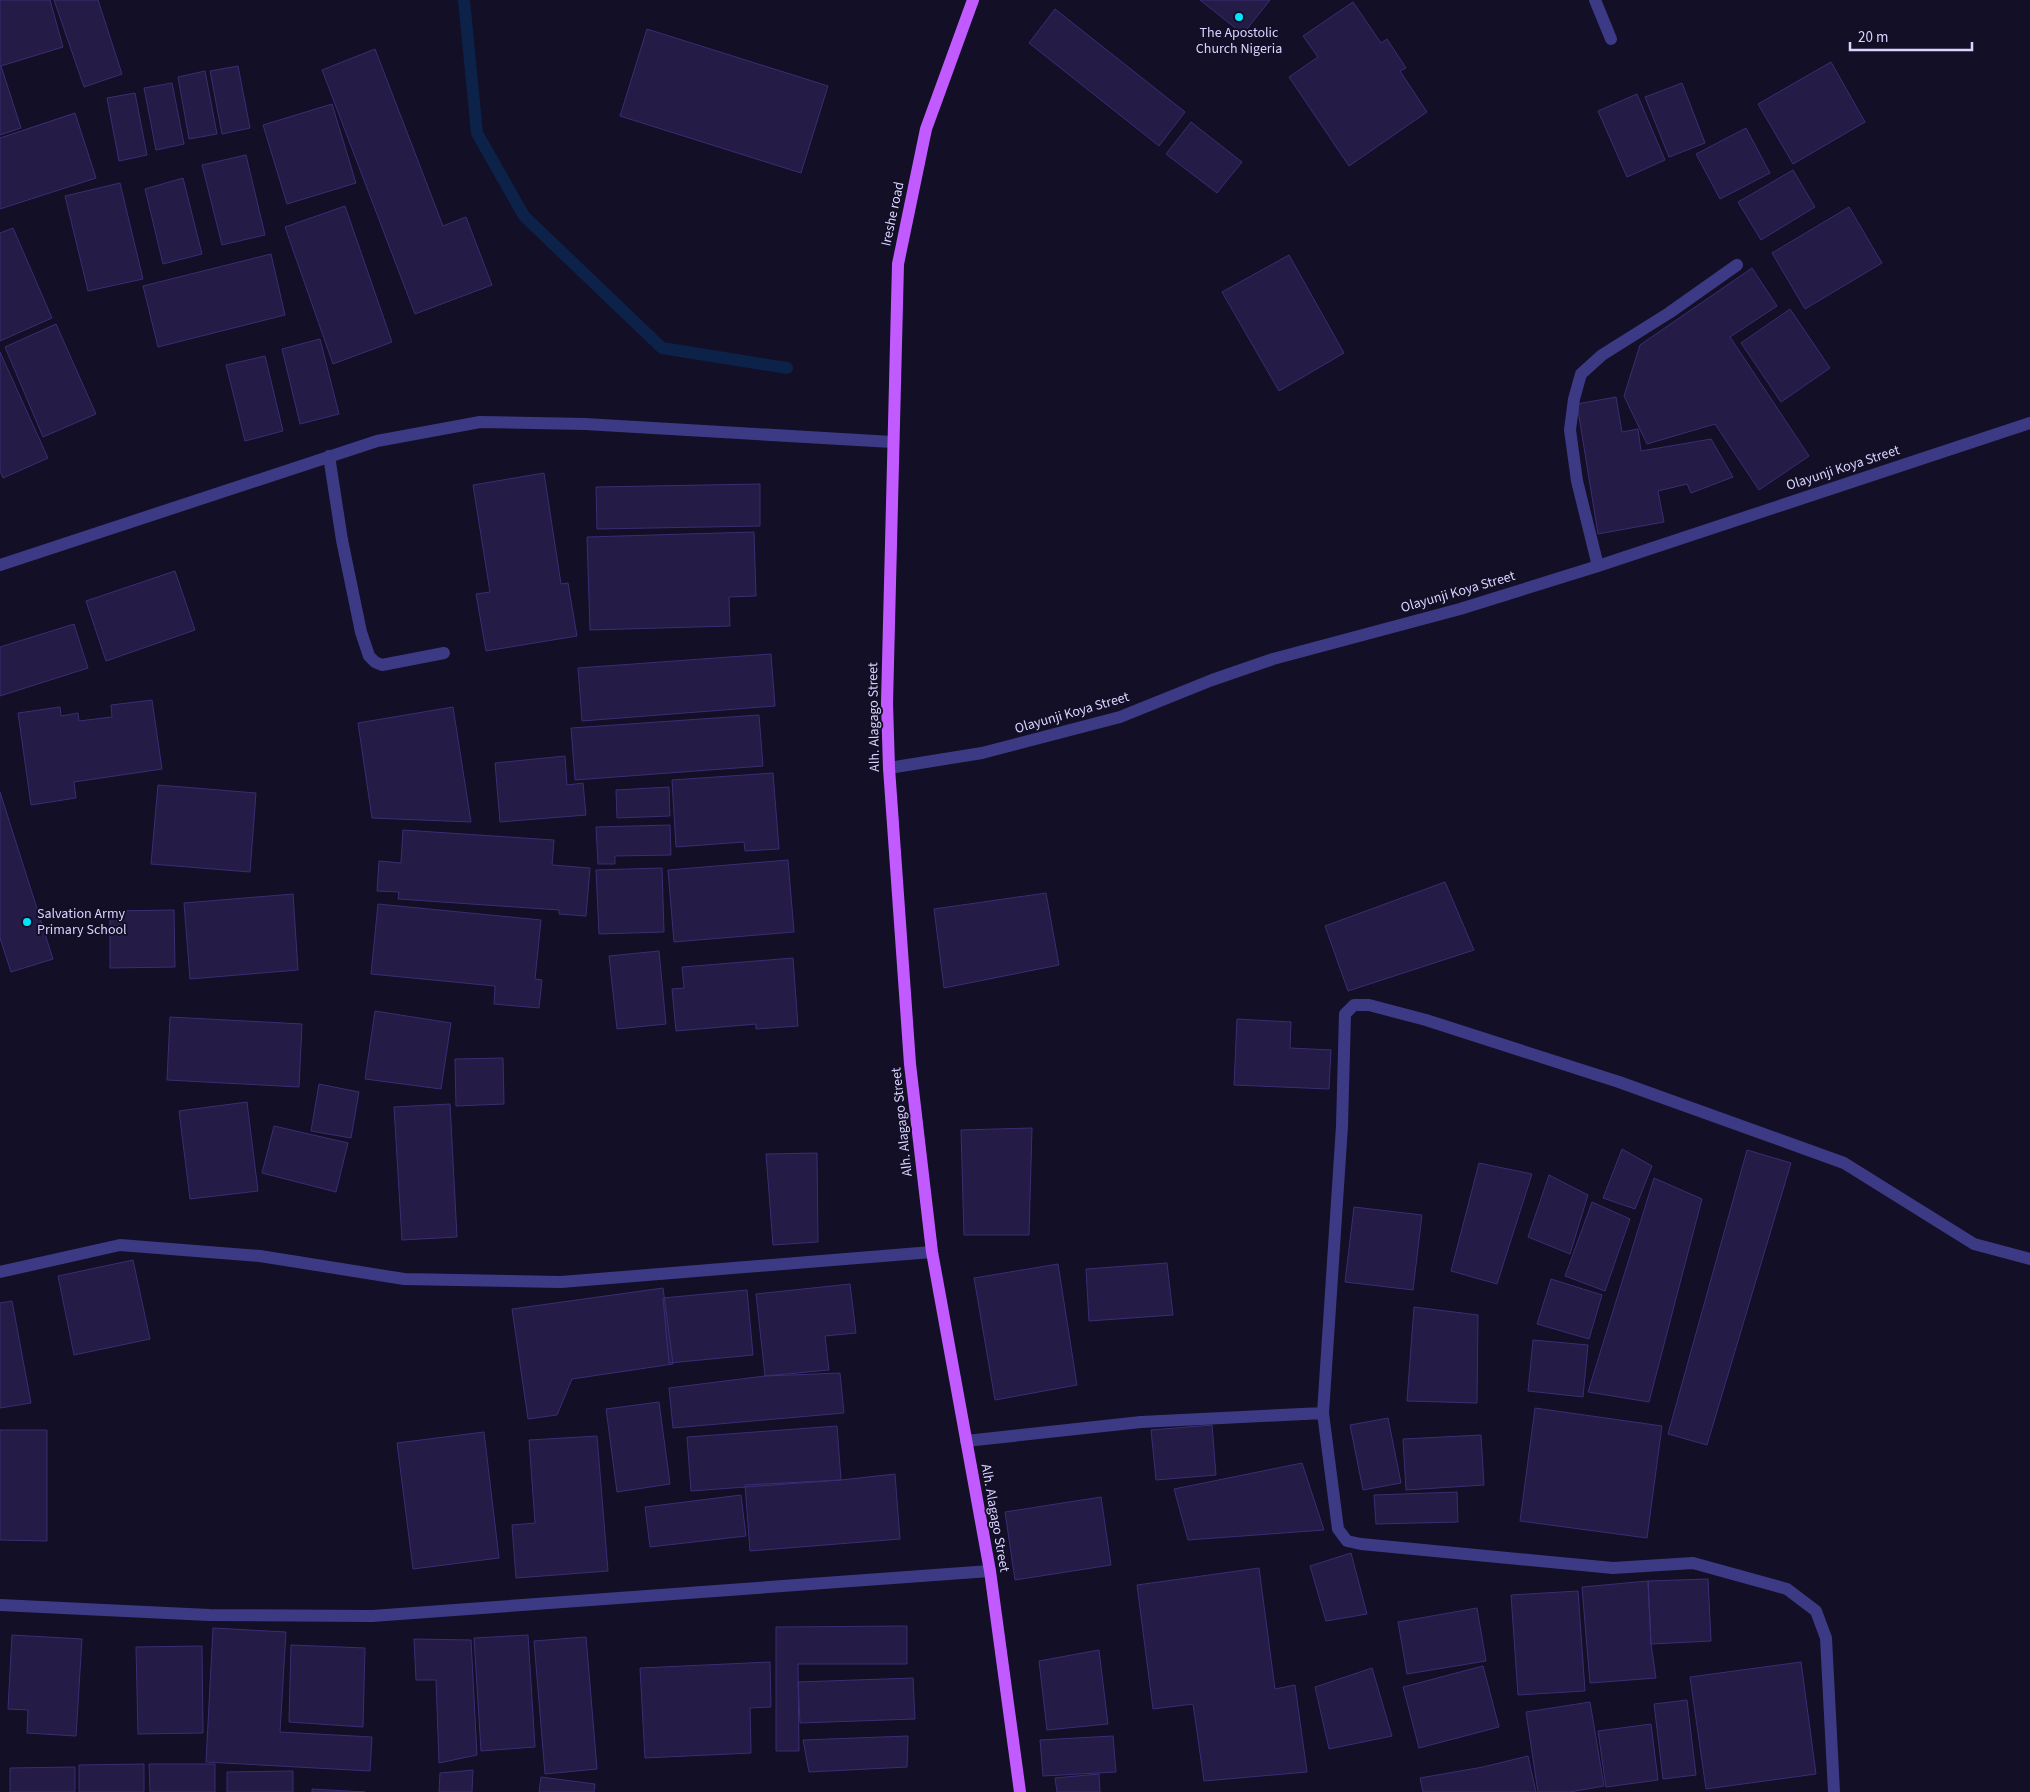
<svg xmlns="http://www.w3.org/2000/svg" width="2030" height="1792" viewBox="0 0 2030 1792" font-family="'Source Sans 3',sans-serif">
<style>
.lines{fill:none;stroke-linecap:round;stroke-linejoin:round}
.stream{stroke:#0c2248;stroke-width:12}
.building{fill:#241b47;stroke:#3b2d73}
.minor{stroke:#3d3a85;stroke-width:12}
.major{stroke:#c25bff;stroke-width:12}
.poi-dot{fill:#00e5ff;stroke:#130f26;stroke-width:2}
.labels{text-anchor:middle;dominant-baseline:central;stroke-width:4;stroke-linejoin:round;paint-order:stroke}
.poi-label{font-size:14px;fill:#d9d4ff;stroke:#130f26}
.street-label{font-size:14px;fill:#d9d4ff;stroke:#130f26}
</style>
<rect width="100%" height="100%" fill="#130f26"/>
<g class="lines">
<path class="stream" d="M464,0L477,133L524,216L662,348L787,368"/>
</g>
<path class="building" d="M0,0H50L63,47L1,66L21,128L0,135Z
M54,0H98L122,74L84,87Z
M1200,0H1270L1243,34Z
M1353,2L1381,43L1387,39L1406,68L1400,71L1427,112L1349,166L1289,77L1318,57L1303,36Z
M1055,9L1185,112L1159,146L1029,43Z
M647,29L828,86L801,173L620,116Z
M375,49L443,226L466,217L492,285L415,314L322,70Z
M1831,62L1865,122L1793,164L1758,104Z
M238,66L250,128L222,134L210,71Z
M205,71L217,134L189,139L178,77Z
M172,83L184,144L156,150L144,88Z
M1682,83L1705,143L1669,157L1645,97Z
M135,93L147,155L119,161L107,98Z
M1637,94L1665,160L1627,177L1598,111Z
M332,104L356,183L287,204L263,125Z
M75,113L96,178L0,209V138Z
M1191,122L1242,162L1217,193L1166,154Z
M1746,128L1770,173L1720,199L1696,154Z
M246,155L265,235L222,245L202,165Z
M1793,170L1815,207L1761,240L1738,202Z
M183,178L202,254L163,264L145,189Z
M120,183L143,279L88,291L65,196Z
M345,206L392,342L333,364L285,227Z
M1849,207L1882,263L1805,309L1772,253Z
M13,228L52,318L0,341V233Z
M271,254L285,315L158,347L143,286Z
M1289,255L1344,353L1279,391L1222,292Z
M1752,268L1777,306L1730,337L1809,456L1759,490L1715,424L1647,444L1624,396L1640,345Z
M1790,309L1830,368L1781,402L1741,343Z
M56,324L96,414L43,437L5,347Z
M320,339L339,414L300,424L282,349Z
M0,352L48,458L3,478L0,471Z
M265,356L283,431L245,441L226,365Z
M1616,397L1622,432L1638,429L1641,451L1711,439L1733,477L1691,493L1687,484L1658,491L1664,522L1598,534L1577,404Z
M544,473L561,584L568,583L577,636L486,651L476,594L490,592L473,485Z
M760,484V526L597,529L596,487Z
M754,532L756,596L729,597L730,626L590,630L587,537Z
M175,571L195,630L106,661L86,601Z
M74,624L88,668L0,696V647Z
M771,654L775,706L582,721L578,668Z
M152,700L162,769L74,782L76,798L31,805L18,713L60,707L61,716L78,713L79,721L112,717L111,705Z
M453,707L471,822L372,818L358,723Z
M759,715L763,766L575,780L571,728Z
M565,756L567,785L583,783L586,815L500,822L495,763Z
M773,773L779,849L745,851L744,842L676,847L672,780Z
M158,785L256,793L250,872L151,864Z
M669,787L670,816L617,818L616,790Z
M0,792L53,959L11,972L0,938Z
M670,825L671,855L615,856V864H598L596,827Z
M403,830L554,840L552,865L590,868L586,916L559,914V910L398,899L399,892L377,891L379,861L401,863Z
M788,860L794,932L674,942L668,870Z
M662,868L664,932L599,934L596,870Z
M1445,882L1474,950L1348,991L1325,926Z
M1046,893L1059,965L944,988L934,909Z
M293,894L298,970L190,979L184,903Z
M378,904L541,920L535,979L542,980L539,1008L494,1004L495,986L371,974Z
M174,910L175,967L110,968V911Z
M659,951L666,1024L617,1029L609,956Z
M793,958L798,1026L756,1029V1024L676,1031L672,989L684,988L682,967Z
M375,1011L451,1023L441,1089L365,1079Z
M170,1017L302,1024L299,1087L167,1080Z
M1237,1019L1291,1022L1290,1048L1331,1050L1329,1089L1234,1085Z
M503,1058L504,1104L456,1106L455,1059Z
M319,1084L359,1092L351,1138L311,1131Z
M247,1102L258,1191L190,1199L179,1111Z
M450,1104L457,1237L402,1240L394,1107Z
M274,1126L348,1143L336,1192L262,1173Z
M1032,1128L1029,1235H964L961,1130Z
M1622,1149L1652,1166L1635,1209L1603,1198Z
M1747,1150L1791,1163L1707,1445L1668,1434Z
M817,1153L818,1242L773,1245L766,1154Z
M1479,1163L1532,1174L1497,1284L1451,1271Z
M1549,1175L1588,1195L1570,1254L1528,1237Z
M1654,1178L1702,1199L1649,1402L1588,1392Z
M1592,1202L1630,1219L1605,1291L1565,1276Z
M1354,1207L1422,1215L1413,1290L1345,1282Z
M133,1260L150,1339L74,1355L58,1276Z
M1167,1263L1173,1315L1089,1321L1086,1269Z
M1058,1264L1077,1385L995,1400L974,1278Z
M1551,1279L1602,1295L1589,1339L1537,1324Z
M850,1284L856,1333L825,1336L829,1370L765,1376L756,1294Z
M663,1288L673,1364L572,1379L557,1415L528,1419L512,1309Z
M747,1290L753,1355L669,1363L663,1298Z
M12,1301L31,1403L0,1408V1303Z
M1414,1307L1478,1315L1477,1403L1407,1401Z
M1533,1340L1588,1345L1583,1397L1528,1391Z
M840,1373L844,1413L673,1428L669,1388L765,1376Z
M659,1402L670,1484L617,1492L606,1409Z
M1535,1408L1662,1426L1647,1538L1520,1521Z
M1388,1418L1401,1483L1363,1490L1350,1425Z
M1212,1425L1216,1475L1156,1480L1151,1430Z
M837,1426L841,1480L691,1491L687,1437Z
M0,1430H47V1541L0,1540Z
M484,1432L499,1558L413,1569L397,1443Z
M1481,1435L1484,1485L1406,1490L1403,1439Z
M597,1436L608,1571L516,1578L512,1525L535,1523L529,1440Z
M1302,1463L1324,1530L1188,1540L1174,1489Z
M895,1474L900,1539L750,1551L745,1485L841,1480Z
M1457,1492L1458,1522L1376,1524L1374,1495Z
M741,1495L746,1536L650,1547L645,1507Z
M1101,1497L1111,1565L1015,1580L1005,1512Z
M1351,1553L1367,1614L1326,1621L1310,1566Z
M1259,1568L1275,1689L1295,1685L1307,1772L1204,1781L1193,1704L1153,1709L1137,1585Z
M1708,1579L1711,1641L1651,1644L1648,1581Z
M1648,1581L1651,1644L1656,1678L1590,1683L1582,1587Z
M1578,1591L1585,1691L1518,1695L1511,1595Z
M1477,1608L1486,1661L1407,1674L1398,1622Z
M907,1626V1664H798L799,1751H776V1627Z
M213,1628L286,1632L280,1732L372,1737L370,1771L206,1762Z
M12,1635L82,1639L76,1736L27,1733L28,1710L8,1709Z
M528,1635L535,1747L481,1751L474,1638Z
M586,1637L597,1769L545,1774L534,1641Z
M414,1639L471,1640L477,1755L439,1763L436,1680H416Z
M291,1645L365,1648L363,1727L289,1722Z
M202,1646L203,1733L138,1734L136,1647Z
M1099,1650L1108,1724L1047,1730L1039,1661Z
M770,1662L771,1707L750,1708L751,1753L645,1758L640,1668Z
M1801,1662L1816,1774L1706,1789L1690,1677Z
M1483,1666L1499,1727L1419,1748L1403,1687Z
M1372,1668L1392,1736L1329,1749L1315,1687Z
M913,1678L915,1719L800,1723L798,1682Z
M1687,1700L1696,1775L1663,1779L1654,1704Z
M1590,1702L1604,1786L1570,1792H1538L1526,1712Z
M1651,1724L1658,1780L1606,1787L1598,1731Z
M908,1736L907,1767L809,1772L803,1740Z
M1113,1736L1116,1772L1043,1776L1040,1740Z
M1528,1756L1536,1792H1423L1420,1778L1483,1767Z
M144,1764V1792H79V1765Z
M149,1764H215V1792H150Z
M75,1767V1792H10V1768Z
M473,1770L472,1792H439L440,1773Z
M293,1771V1792H227V1772Z
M1099,1774L1100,1792H1057L1055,1778Z
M541,1777L595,1784L594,1792H539Z
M312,1789L365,1792H312Z"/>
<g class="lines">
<path class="minor" d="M1595,0L1611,39
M329,456L342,540L361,632L369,656L375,662L382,665L444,653
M0,565L377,441L480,422L585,424L892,442
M1598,566L1577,481L1570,430L1574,399L1581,374L1602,355L1669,313L1737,265
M889,768L982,753L1120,717L1212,680L1273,659L1460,609L1598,566L2030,423
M0,1272L120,1245L260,1256L404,1279L561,1282L932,1252
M966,1441L1141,1422L1323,1413
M0,1605L209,1615L372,1616L990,1571
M1834,1792L1826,1638L1816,1611L1787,1589L1693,1563L1613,1568L1361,1544L1347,1541L1338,1529L1323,1413L1342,1126L1345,1014L1354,1005H1369L1426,1020L1619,1082L1844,1163L1974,1244L2030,1259"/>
<path class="major" d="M973,0L926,129L898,264L887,703L889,768L910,1064L932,1252L990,1571L1020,1792"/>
</g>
<g class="poi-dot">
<circle cx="1239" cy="17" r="5"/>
<circle cx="27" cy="922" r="5"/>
</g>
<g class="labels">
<g class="poi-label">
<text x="1239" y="33">The Apostolic<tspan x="1239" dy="16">Church Nigeria</tspan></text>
<text x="37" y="914" text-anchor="start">Salvation Army<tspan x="37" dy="16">Primary School</tspan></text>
</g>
<g class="street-label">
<text transform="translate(893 214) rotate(-78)">Ireshe road</text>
<text transform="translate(1843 468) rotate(-18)">Olayunji Koya Street</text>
<text transform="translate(1458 592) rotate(-16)">Olayunji Koya Street</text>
<text transform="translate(1072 713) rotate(-16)">Olayunji Koya Street</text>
<text transform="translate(874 717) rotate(-91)">Alh. Alagago Street</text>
<text transform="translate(902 1122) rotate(-96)">Alh. Alagago Street</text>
<text transform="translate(995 1518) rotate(80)">Alh. Alagago Street</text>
</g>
</g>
<path d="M1850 42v8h122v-8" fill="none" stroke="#d9d4ff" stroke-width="2.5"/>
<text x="1858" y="42" font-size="15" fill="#d9d4ff" stroke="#130f26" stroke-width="4" paint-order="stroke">20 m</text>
</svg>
